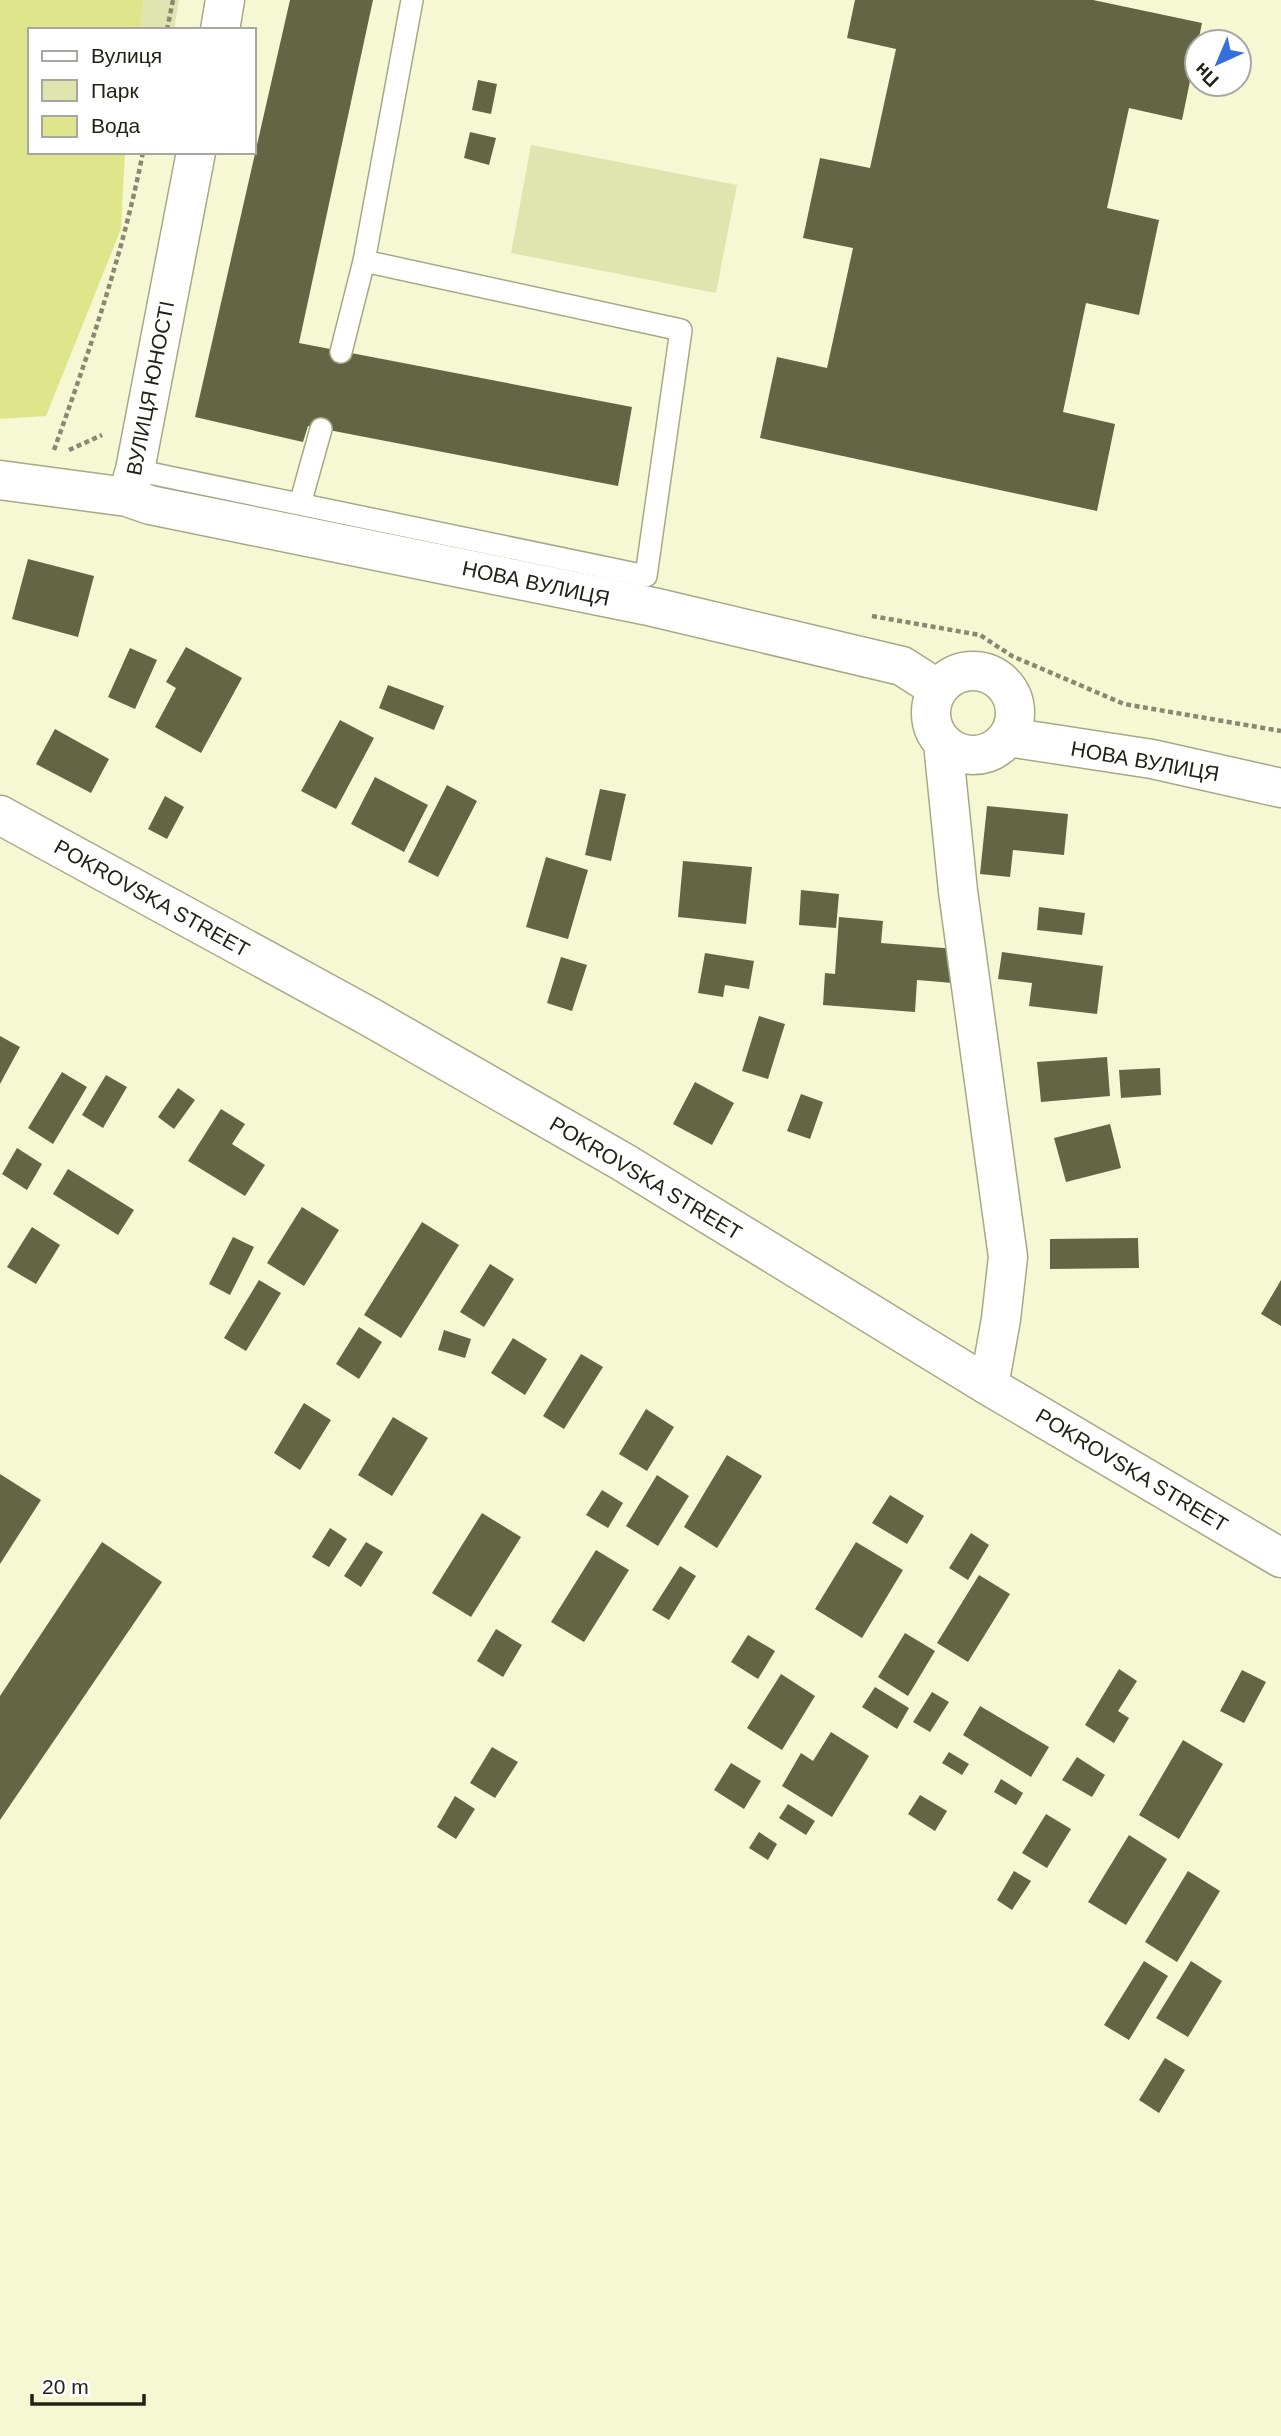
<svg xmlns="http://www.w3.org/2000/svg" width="1281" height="2436" viewBox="0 0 1281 2436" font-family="Helvetica,sans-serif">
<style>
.green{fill:#e0e5b0}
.water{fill:#dee58b}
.building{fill:#636545}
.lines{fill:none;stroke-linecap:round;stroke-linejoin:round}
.lane-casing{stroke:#a6a986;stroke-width:24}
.street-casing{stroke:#a6a986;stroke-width:41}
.secondary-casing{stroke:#a6a986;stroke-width:41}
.path{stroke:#878970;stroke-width:4.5;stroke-dasharray:5 3.5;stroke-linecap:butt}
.lane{stroke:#fff;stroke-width:21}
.street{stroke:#fff;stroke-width:38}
.secondary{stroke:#fff;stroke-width:38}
.labels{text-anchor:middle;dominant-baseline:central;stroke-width:7;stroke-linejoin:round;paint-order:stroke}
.street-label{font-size:21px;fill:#222316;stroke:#fff}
</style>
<rect width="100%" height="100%" fill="#f5f8d3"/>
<path class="green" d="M144,0H179L174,30H140Z
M531,145L737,185L716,293L511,253Z"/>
<path class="water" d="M0,0H144L140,30H30V152H125L121,229L46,416L0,419Z"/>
<path class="building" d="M290,0H373L299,343L632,407L618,486L308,426L303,442L195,417Z
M855,0H1093L1202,23L1182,120L1129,108L1107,208L1159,220L1139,315L1086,303L1063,412L1115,424L1097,511L760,438L777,357L827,368L853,248L803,238L820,158L870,168L896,49L847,38Z
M478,80L497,84L491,114L472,110Z
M470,132L496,138L489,165L464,158Z
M28,559L94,576L78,637L12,619Z
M186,647L242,678L201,753L155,727L176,688L166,682Z
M130,648L157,660L135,709L108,697Z
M388,685L444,706L434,730L379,708Z
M340,720L374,738L336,809L301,791Z
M55,729L109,759L91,793L36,764Z
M375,777L428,805L404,852L351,824Z
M447,785L477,801L438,877L408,862Z
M600,789L626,794L611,861L585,855Z
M165,796L184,807L167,839L148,829Z
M987,806L1068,814L1064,855L1013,850L1010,877L980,874Z
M546,857L588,870L568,939L526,927Z
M683,861L752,867L746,924L678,917Z
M801,890L839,894L836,928L799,925Z
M1039,907L1085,913L1082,935L1037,930Z
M839,917L883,921L881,943L956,949L953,983L917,980L915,1012L823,1005L825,973L835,974Z
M1002,952L1103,966L1097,1014L1029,1006L1032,983L998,979Z
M705,953L754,961L749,989L725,985L723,997L698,993Z
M561,957L587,965L572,1011L547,1003Z
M759,1016L785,1024L768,1079L742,1071Z
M0,1036L20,1047L0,1084Z
M1107,1057L1110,1096L1041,1102L1037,1062Z
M1160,1068L1161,1095L1121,1098L1119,1070Z
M62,1072L87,1087L53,1144L28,1128Z
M106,1075L127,1087L103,1128L82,1115Z
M695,1082L734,1103L712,1145L673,1124Z
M178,1088L195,1100L174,1129L158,1117Z
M801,1094L823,1102L810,1139L787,1131Z
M221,1109L245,1124L232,1144L265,1165L245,1196L188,1161Z
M1110,1124L1121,1168L1066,1182L1054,1138Z
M17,1148L42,1164L27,1190L2,1174Z
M68,1169L134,1210L118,1235L53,1194Z
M302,1207L339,1230L304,1286L267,1263Z
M422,1222L459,1245L401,1338L364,1315Z
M32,1227L60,1245L36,1284L7,1267Z
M233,1237L254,1247L230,1295L209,1284Z
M1138,1238L1139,1268L1050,1269V1239Z
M490,1264L514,1279L484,1327L460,1312Z
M259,1280L281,1293L246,1351L224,1338Z
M1281,1280V1326L1261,1314Z
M359,1327L382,1342L359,1379L336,1364Z
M444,1330L471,1339L465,1358L438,1350Z
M513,1338L547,1359L525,1395L491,1373Z
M581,1354L603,1367L564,1429L543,1416Z
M304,1403L331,1420L300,1470L274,1453Z
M646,1409L674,1427L647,1471L619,1454Z
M393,1417L428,1438L392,1496L358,1475Z
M727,1455L762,1476L717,1548L684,1527Z
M0,1474L41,1500L0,1564Z
M657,1475L689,1496L658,1546L626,1526Z
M602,1490L623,1503L608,1528L586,1515Z
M890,1495L924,1516L907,1544L872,1523Z
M482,1513L521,1537L471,1617L432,1593Z
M330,1528L347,1539L329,1567L312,1557Z
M971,1533L989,1545L968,1580L949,1568Z
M102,1542L162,1582L0,1820V1696Z
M366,1542L383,1552L361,1587L344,1576Z
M856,1542L903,1570L862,1638L815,1609Z
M596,1550L629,1570L584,1642L551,1622Z
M680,1566L696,1576L669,1620L652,1610Z
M979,1575L1010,1594L968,1662L937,1643Z
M496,1629L522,1645L503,1677L477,1661Z
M905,1633L935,1651L908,1696L878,1677Z
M748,1635L775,1651L758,1679L731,1662Z
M1119,1669L1137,1681L1118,1711L1129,1718L1114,1743L1085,1725Z
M1242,1670L1266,1682L1244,1723L1220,1711Z
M781,1674L815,1696L782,1750L747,1728Z
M875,1687L909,1708L897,1729L862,1707Z
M932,1692L949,1702L930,1732L913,1722Z
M980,1706L1049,1747L1031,1777L963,1735Z
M831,1732L869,1756L832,1817L782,1786L801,1753L813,1761Z
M1183,1740L1223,1764L1179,1839L1139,1815Z
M492,1747L518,1762L495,1798L470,1783Z
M949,1752L969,1764L962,1775L942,1763Z
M1077,1757L1105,1775L1092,1797L1062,1780Z
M731,1763L761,1781L744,1809L714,1790Z
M1001,1779L1023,1793L1016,1805L994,1792Z
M920,1795L947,1811L935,1831L908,1814Z
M455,1796L475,1809L456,1839L437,1827Z
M788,1804L815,1821L806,1835L779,1818Z
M1046,1814L1071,1829L1047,1868L1022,1853Z
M759,1832L777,1844L768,1860L749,1848Z
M1129,1835L1167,1859L1126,1925L1088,1902Z
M1014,1871L1031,1881L1012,1910L997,1900Z
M1188,1871L1220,1891L1177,1962L1145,1942Z
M1144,1961L1168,1976L1129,2040L1104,2025Z
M1191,1961L1222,1981L1188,2037L1156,2018Z
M1165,2058L1185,2070L1159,2113L1139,2100Z"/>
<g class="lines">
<defs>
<path id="lane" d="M341,352L364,261
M135,470L646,576L681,330L364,261L412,0
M300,504L321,429"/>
<path id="street" d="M220,30L225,0
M0,480L127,497L135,470L196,152
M127,497L150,505L653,607L902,666L938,689
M931 713a42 42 0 1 1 84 0a42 42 0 1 1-84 0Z
M1008,737L1152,759L1281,788
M943,743L958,891L1008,1257L1001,1319L989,1386"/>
<path id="secondary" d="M0,815L370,1017L623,1162L989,1386L1281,1558"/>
</defs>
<use href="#lane" class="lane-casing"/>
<use href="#street" class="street-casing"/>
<use href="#secondary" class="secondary-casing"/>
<path class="path" d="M167,30L173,0
M54,450C89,352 123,254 143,152
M69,450L102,435
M872,616L980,635L1012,656L1124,704L1281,731"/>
<use href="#lane" class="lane"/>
<use href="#street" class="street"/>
<use href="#secondary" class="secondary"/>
</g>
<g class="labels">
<g class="street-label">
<text transform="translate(150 388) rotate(-79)">ВУЛИЦЯ ЮНОСТІ</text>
<text transform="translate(536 583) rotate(12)">НОВА ВУЛИЦЯ</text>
<text transform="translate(1145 761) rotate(10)">НОВА ВУЛИЦЯ</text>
<text transform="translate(152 898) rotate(29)">POKROVSKA STREET</text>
<text transform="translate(646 1178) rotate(31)">POKROVSKA STREET</text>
<text transform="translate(1132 1470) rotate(31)">POKROVSKA STREET</text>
</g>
</g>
<rect x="28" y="28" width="228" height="126" fill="#ffffff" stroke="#a7a7a2" stroke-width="2"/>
<rect x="42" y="51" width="35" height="10" fill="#ffffff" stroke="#a7a7a2" stroke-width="2"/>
<text x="91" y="63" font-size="21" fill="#222316">Вулиця</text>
<rect x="42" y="80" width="35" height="21" fill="#e0e5b0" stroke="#a7a7a2" stroke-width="2"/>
<text x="91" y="98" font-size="21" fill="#222316">Парк</text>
<rect x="42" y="116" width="35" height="21" fill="#dee58b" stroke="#a7a7a2" stroke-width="2"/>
<text x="91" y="133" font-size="21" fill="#222316">Вода</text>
<g transform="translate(1218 63) rotate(224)"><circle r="33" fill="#ffffff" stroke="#a7a7a2" stroke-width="2"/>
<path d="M0-5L12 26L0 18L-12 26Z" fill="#356edd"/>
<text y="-10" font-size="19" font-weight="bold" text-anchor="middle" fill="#222316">Пн</text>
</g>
<path d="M32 2394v10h112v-10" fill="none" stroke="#222316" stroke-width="3.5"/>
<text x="42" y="2394" font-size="21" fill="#222316" stroke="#ffffff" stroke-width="5" paint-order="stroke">20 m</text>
</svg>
